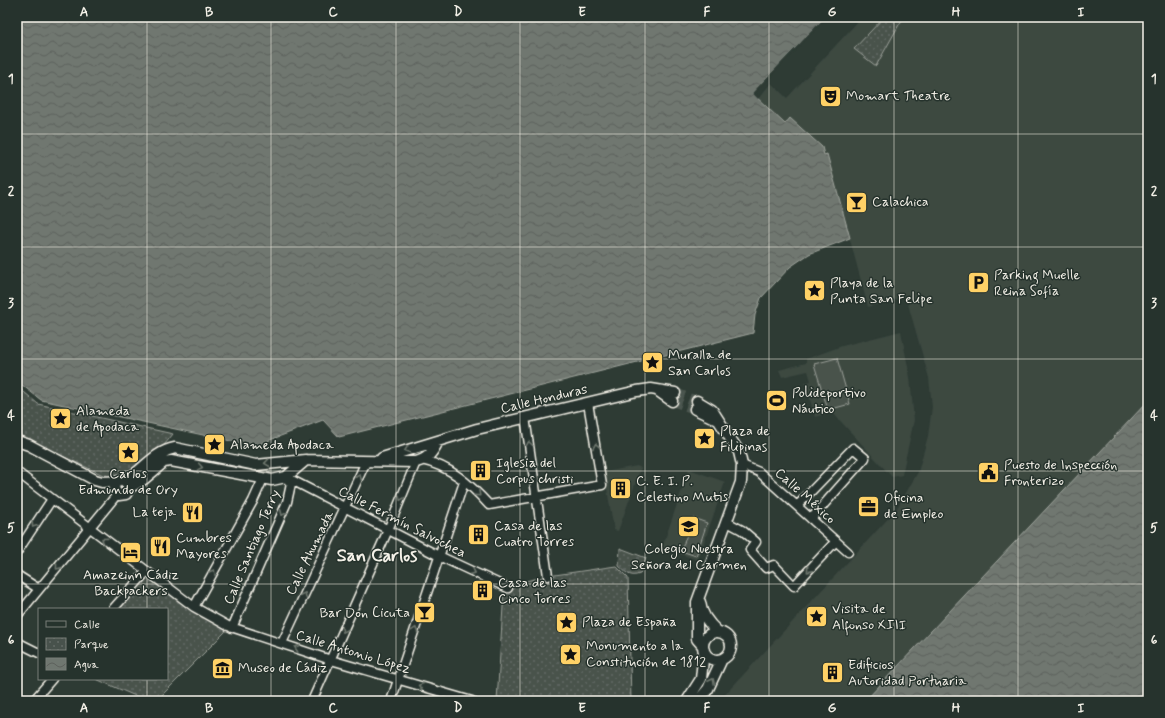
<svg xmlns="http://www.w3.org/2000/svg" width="1165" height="718" viewBox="0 0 1165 718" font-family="Mynerve,sans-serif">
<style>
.built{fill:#3c4841}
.park{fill:url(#park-dots);stroke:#9ea29a}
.pitch{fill:#48524c;stroke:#9ea29a}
.water{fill:url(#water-waves);stroke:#a4a8a0}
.pier{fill:#2e3b34}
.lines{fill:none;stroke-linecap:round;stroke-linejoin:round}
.tertiary-tunnel{stroke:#4c564f;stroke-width:10;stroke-dasharray:10 5;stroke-linecap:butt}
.minor-casing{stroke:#f4f1e8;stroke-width:11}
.tertiary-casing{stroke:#f4f1e8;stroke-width:13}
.minor{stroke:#26332d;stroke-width:8}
.tertiary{stroke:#26332d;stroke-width:10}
.oneway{stroke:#6e766e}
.grid{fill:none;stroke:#f4f1e8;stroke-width:1;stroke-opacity:0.55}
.labels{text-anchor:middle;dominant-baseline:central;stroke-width:3;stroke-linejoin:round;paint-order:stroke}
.poi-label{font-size:14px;fill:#f4f1e8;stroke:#26332d;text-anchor:start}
.street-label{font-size:14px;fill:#f4f1e8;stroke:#26332d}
.district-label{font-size:18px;font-weight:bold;fill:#f4f1e8;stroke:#26332d}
.neatline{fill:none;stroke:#f4f1e8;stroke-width:1.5}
.grid-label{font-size:13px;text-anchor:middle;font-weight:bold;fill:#f4f1e8}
</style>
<defs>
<pattern id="park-dots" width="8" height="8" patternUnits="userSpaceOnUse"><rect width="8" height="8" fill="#48524c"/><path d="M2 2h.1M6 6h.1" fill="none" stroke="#636b66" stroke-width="1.8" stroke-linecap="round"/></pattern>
<pattern id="water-waves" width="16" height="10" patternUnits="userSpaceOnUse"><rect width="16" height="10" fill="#6f7770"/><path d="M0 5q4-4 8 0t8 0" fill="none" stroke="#5c605b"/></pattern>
</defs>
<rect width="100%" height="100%" fill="#2e3b34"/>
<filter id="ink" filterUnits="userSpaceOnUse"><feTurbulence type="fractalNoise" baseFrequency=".025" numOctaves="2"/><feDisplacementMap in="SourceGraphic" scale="8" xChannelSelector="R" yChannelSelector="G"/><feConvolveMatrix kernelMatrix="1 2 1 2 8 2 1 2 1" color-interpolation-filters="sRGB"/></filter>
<g filter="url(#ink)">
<path class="built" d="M862,17H1148V401L865,701H719L896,510L918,472L928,436L932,407L929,378L906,297L868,307L827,154L824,155L790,118L785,124L758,99L771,83L787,98Z
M901,331L910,377L914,420L902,475L892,477L832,412L815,417L805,383L811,381L808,371L782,377L779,370L806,363V359L842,346Z
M637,466L641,468L618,531L614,530L604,472Z
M689,469L725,482L698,560L662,548Z"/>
<path class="park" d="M884,17H905L900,23L876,66L854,49Z
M17,386L38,404L173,434C158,454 138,472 114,480L17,435Z
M165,451L270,467L271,472C252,480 198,462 176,457H167L136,478Z
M620,548L646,558L640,574C629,578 626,572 619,566Z
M616,566L628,578L631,701H497L504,591L512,584L548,576Z
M147,571L228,626L225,632L156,701H147L96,679H167V609H113Z"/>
<path class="pitch" d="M837,358L850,404L828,410L814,364Z
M693,518L707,523L696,556L681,551Z"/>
<path class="water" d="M17,17H825L752,93L785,124L790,118L822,147L824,155L827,154L850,238L809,254L790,267L761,298L755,315L753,333L339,437L323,420L254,446L41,400L17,381Z
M1148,401V701H865Z"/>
<path class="pier" d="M825,17L826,18L754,93L759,97L758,99L752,93Z"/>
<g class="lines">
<path class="tertiary-tunnel" d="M675,393L697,401
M672,401L695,409"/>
<defs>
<path id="minor" d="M525,417L548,576
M422,460C450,466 470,484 489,505L602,485L588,403
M742,465L759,472L848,552
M17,472L194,607L228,626L331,660L472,701
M286,477L439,556L508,588
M797,506L853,448L865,458L811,519
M727,522L742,530L756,542L750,550L766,568L774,565L794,586L836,541
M17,552L52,499
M17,575L39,589
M194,607L253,501L263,479
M113,609L147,571
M17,616L115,497L119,495
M232,628L287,502L291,484L286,478
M17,642L39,653
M282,643L363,468L366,463L371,461
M33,701L52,679
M312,701L388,530L416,462
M391,701L464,482"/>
<path id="tertiary" d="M658,391L672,401
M697,401L712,410L739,452L742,465L741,482L697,602V639L703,646
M695,409L716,419
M17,441L29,445L95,480L102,482L125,481L129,488L126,494L119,495L115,492L114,485L117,482
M382,458L477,429L637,391L651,389L675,393
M125,481C143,470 154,452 175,448L256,465L306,460L416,462C428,459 433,452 438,441
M129,488L144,479L164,462L171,461L272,480L286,477L306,460
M700,602C701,615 709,624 718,632
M703 646a14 14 0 1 1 28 0a14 14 0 1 1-28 0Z
M687,701L701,679L704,650
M698,701L708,689L722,659"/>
</defs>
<use href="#minor" class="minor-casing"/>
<use href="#tertiary" class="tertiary-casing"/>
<use href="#minor" class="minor"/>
<use href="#tertiary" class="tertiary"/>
</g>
<defs><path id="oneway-chevron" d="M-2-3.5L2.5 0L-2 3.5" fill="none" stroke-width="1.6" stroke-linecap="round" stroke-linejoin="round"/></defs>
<g class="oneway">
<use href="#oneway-chevron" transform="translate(529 444) rotate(-98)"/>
<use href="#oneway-chevron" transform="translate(596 446) rotate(-100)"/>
<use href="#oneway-chevron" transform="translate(407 450) rotate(161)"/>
<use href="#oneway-chevron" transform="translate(267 463) rotate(172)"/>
<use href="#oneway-chevron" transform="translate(200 467) rotate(11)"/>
<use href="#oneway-chevron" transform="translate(359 477) rotate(-67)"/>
<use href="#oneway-chevron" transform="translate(478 494) rotate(43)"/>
<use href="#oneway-chevron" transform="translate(401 498) rotate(112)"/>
<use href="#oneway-chevron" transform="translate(283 513) rotate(114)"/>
<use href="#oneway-chevron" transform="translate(34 525) rotate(124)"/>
<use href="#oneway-chevron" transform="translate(104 540) rotate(-143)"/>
<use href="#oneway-chevron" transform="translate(58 567) rotate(129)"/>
<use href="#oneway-chevron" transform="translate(809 570) rotate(132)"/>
<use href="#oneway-chevron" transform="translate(213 572) rotate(-61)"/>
<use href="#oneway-chevron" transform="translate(473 572) rotate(25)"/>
<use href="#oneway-chevron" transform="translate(304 595) rotate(-65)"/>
<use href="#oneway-chevron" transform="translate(344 630) rotate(114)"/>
<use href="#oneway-chevron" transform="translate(415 630) rotate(-72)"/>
<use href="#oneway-chevron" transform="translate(297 648) rotate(-161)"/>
<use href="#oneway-chevron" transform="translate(712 681) rotate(-65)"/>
<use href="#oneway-chevron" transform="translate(421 686) rotate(-164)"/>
</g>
</g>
<path class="grid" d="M147,17V609M271,17V701M396,17V701M520,17V701M645,17V701M769,17V701M894,17V701M1018,17V701M17,134H1148M17,247H1148M17,359H1148M17,471H1148M17,584H1148M147,679V701"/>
<defs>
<symbol id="theatre-square" viewBox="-11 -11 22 22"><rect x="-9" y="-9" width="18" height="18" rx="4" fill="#ffd166" stroke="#26332d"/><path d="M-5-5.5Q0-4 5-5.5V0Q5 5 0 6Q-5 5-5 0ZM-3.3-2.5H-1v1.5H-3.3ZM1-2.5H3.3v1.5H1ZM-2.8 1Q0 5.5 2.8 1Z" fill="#111"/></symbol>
<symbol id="bar-square" viewBox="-11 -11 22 22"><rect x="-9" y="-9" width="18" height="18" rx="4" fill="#ffd166" stroke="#26332d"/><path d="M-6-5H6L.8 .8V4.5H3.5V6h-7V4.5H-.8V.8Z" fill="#111"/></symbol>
<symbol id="parking-square" viewBox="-11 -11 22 22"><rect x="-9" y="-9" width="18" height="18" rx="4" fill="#ffd166" stroke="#26332d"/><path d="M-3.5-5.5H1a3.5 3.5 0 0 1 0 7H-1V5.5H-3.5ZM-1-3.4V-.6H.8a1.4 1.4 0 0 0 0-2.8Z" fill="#111"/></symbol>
<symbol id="sight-square" viewBox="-11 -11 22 22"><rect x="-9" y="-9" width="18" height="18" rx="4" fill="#ffd166" stroke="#26332d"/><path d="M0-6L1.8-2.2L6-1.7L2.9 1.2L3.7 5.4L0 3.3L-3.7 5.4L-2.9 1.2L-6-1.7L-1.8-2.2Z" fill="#111"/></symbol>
<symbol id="stadium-square" viewBox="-11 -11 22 22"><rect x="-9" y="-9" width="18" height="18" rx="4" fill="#ffd166" stroke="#26332d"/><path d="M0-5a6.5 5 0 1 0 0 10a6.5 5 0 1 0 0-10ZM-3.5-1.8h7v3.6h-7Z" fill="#111"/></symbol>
<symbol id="building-square" viewBox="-11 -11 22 22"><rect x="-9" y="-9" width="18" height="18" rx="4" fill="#ffd166" stroke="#26332d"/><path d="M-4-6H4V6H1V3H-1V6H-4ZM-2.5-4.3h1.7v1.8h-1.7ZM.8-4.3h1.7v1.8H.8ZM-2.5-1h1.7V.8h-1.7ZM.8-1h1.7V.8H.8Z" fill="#111"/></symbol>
<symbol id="civic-square" viewBox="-11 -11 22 22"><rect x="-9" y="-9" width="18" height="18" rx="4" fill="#ffd166" stroke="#26332d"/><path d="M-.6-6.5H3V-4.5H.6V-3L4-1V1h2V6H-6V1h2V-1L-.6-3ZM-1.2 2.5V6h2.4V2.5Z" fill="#111"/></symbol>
<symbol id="office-square" viewBox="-11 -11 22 22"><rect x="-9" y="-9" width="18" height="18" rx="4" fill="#ffd166" stroke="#26332d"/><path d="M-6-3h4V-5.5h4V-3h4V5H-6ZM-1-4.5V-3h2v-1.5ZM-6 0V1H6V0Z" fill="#111"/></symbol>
<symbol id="restaurant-square" viewBox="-11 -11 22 22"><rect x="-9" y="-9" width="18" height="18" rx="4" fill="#ffd166" stroke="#26332d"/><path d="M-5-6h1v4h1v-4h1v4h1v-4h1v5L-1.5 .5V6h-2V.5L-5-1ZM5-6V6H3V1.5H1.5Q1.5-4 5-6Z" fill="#111"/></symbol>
<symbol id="school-square" viewBox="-11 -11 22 22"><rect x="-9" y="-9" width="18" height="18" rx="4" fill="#ffd166" stroke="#26332d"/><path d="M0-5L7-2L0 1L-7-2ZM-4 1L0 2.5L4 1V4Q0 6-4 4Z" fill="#111"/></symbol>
<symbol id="hotel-square" viewBox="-11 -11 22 22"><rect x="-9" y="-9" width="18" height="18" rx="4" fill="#ffd166" stroke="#26332d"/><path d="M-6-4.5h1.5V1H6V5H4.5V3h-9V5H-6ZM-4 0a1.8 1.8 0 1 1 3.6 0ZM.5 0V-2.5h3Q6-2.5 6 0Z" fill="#111"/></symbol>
<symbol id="museum-square" viewBox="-11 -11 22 22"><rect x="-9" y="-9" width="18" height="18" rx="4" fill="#ffd166" stroke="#26332d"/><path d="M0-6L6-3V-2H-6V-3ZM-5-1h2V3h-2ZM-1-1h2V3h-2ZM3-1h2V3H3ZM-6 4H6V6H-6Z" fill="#111"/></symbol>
</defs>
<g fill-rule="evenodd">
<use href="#theatre-square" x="818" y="84" width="25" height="25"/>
<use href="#bar-square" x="844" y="190" width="25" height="25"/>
<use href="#parking-square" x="966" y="270" width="25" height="25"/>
<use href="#sight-square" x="802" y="278" width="25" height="25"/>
<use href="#sight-square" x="640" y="350" width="25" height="25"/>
<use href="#stadium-square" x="764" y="388" width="25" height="25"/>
<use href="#sight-square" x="48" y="406" width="25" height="25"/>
<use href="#sight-square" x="692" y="426" width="25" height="25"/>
<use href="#sight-square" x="202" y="432" width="25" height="25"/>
<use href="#sight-square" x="116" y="440" width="25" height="25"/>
<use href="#building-square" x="468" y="458" width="25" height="25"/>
<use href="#civic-square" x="976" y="460" width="25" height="25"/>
<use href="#building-square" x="608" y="476" width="25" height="25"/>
<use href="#office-square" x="856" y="494" width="25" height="25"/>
<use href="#restaurant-square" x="180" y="500" width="25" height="25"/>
<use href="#school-square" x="676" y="514" width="25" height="25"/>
<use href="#building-square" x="466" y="522" width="25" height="25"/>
<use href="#restaurant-square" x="148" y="534" width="25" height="25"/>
<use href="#hotel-square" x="118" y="540" width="25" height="25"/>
<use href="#building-square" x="470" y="578" width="25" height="25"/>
<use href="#bar-square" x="412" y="600" width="25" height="25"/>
<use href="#sight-square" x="804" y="604" width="25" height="25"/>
<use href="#sight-square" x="554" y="610" width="25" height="25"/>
<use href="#sight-square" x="558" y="642" width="25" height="25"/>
<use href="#museum-square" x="210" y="656" width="25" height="25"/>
<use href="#building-square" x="820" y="660" width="25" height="25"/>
</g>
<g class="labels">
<g class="poi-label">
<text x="846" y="96">Momart Theatre</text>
<text x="872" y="202">Calachica</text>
<text x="994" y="275">Parking Muelle<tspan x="994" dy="16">Reina Sofía</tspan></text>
<text x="830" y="283">Playa de la<tspan x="830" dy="16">Punta San Felipe</tspan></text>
<text x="668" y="355">Muralla de<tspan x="668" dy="16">San Carlos</tspan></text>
<text x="792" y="393">Polideportivo<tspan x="792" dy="16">Náutico</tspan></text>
<text x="76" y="411">Alameda<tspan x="76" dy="16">de Apodaca</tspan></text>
<text x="720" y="431">Plaza de<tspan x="720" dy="16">Filipinas</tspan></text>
<text x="230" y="445">Alameda Apodaca</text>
<text x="496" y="463">Iglesia del<tspan x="496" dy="16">Corpus christi</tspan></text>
<text x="1004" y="465">Puesto de Inspección<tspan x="1004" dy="16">Fronterizo</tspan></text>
<text x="128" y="474" text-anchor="middle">Carlos<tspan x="128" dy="16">Edmundo de Ory</tspan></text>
<text x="636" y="481">C. E. I. P.<tspan x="636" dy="16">Celestino Mutis</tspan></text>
<text x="884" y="498">Oficina<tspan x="884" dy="16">de Empleo</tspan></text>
<text x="176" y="512" text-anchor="end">La teja</text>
<text x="494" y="526">Casa de las<tspan x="494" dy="16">Cuatro Torres</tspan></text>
<text x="176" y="538">Cumbres<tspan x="176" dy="16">Mayores</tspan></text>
<text x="689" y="549" text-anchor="middle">Colegio Nuestra<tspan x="689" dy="16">Señora del Carmen</tspan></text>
<text x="131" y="575" text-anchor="middle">Amazeinn Cádiz<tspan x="131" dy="16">Backpackers</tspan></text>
<text x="498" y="583">Casa de las<tspan x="498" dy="16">Cinco Torres</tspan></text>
<text x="832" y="609">Visita de<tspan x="832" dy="16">Alfonso XIII</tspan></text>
<text x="410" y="613" text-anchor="end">Bar Don Cicuta</text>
<text x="582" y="622">Plaza de España</text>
<text x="586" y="646">Monumento a la<tspan x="586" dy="16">Constitución de 1812</tspan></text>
<text x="848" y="665">Edificios<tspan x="848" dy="16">Autoridad Portuaria</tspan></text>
<text x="238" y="668">Museo de Cádiz</text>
</g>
<g class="street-label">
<text transform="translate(544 399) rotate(-13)">Calle Honduras</text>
<text transform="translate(805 496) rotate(42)">Calle México</text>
<text transform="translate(402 522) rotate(27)">Calle Fermín Salvochea</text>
<text transform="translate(252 547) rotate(-67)">Calle Santiago Terry</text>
<text transform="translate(310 553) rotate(-64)">Calle Ahumada</text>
<text transform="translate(353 652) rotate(17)">Calle Antonio López</text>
</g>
<g class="district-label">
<text x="377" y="556">San Carlos</text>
</g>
</g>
<rect width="1165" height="718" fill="none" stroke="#26332d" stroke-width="44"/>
<rect x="38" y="608" width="130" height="72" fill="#26332d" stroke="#787f78"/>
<rect x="46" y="621" width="20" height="6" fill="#26332d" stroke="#787f78"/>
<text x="74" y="628" font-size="12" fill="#f4f1e8">Calle</text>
<rect x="46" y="638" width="20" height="12" fill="url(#park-dots)" stroke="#787f78"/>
<text x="74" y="648" font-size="12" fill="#f4f1e8">Parque</text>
<rect x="46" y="658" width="20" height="12" fill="url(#water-waves)" stroke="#787f78"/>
<text x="74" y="668" font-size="12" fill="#f4f1e8">Agua</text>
<rect x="22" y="22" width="1121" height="674" class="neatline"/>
<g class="grid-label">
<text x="84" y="16">A</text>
<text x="209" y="16">B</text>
<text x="333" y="16">C</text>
<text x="458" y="16">D</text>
<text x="582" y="16">E</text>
<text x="707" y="16">F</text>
<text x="832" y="16">G</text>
<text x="956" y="16">H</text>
<text x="1081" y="16">I</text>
<text x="11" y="83">1</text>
<text x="1154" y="83">1</text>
<text x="11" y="195">2</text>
<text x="1154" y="195">2</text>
<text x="11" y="307">3</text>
<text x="1154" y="307">3</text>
<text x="11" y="420">4</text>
<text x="1154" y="420">4</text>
<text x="11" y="532">5</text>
<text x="1154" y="532">5</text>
<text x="11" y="644">6</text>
<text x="1154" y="644">6</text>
<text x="84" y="712">A</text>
<text x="209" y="712">B</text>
<text x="333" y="712">C</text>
<text x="458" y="712">D</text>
<text x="582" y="712">E</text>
<text x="707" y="712">F</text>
<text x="832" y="712">G</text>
<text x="956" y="712">H</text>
<text x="1081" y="712">I</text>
</g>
</svg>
